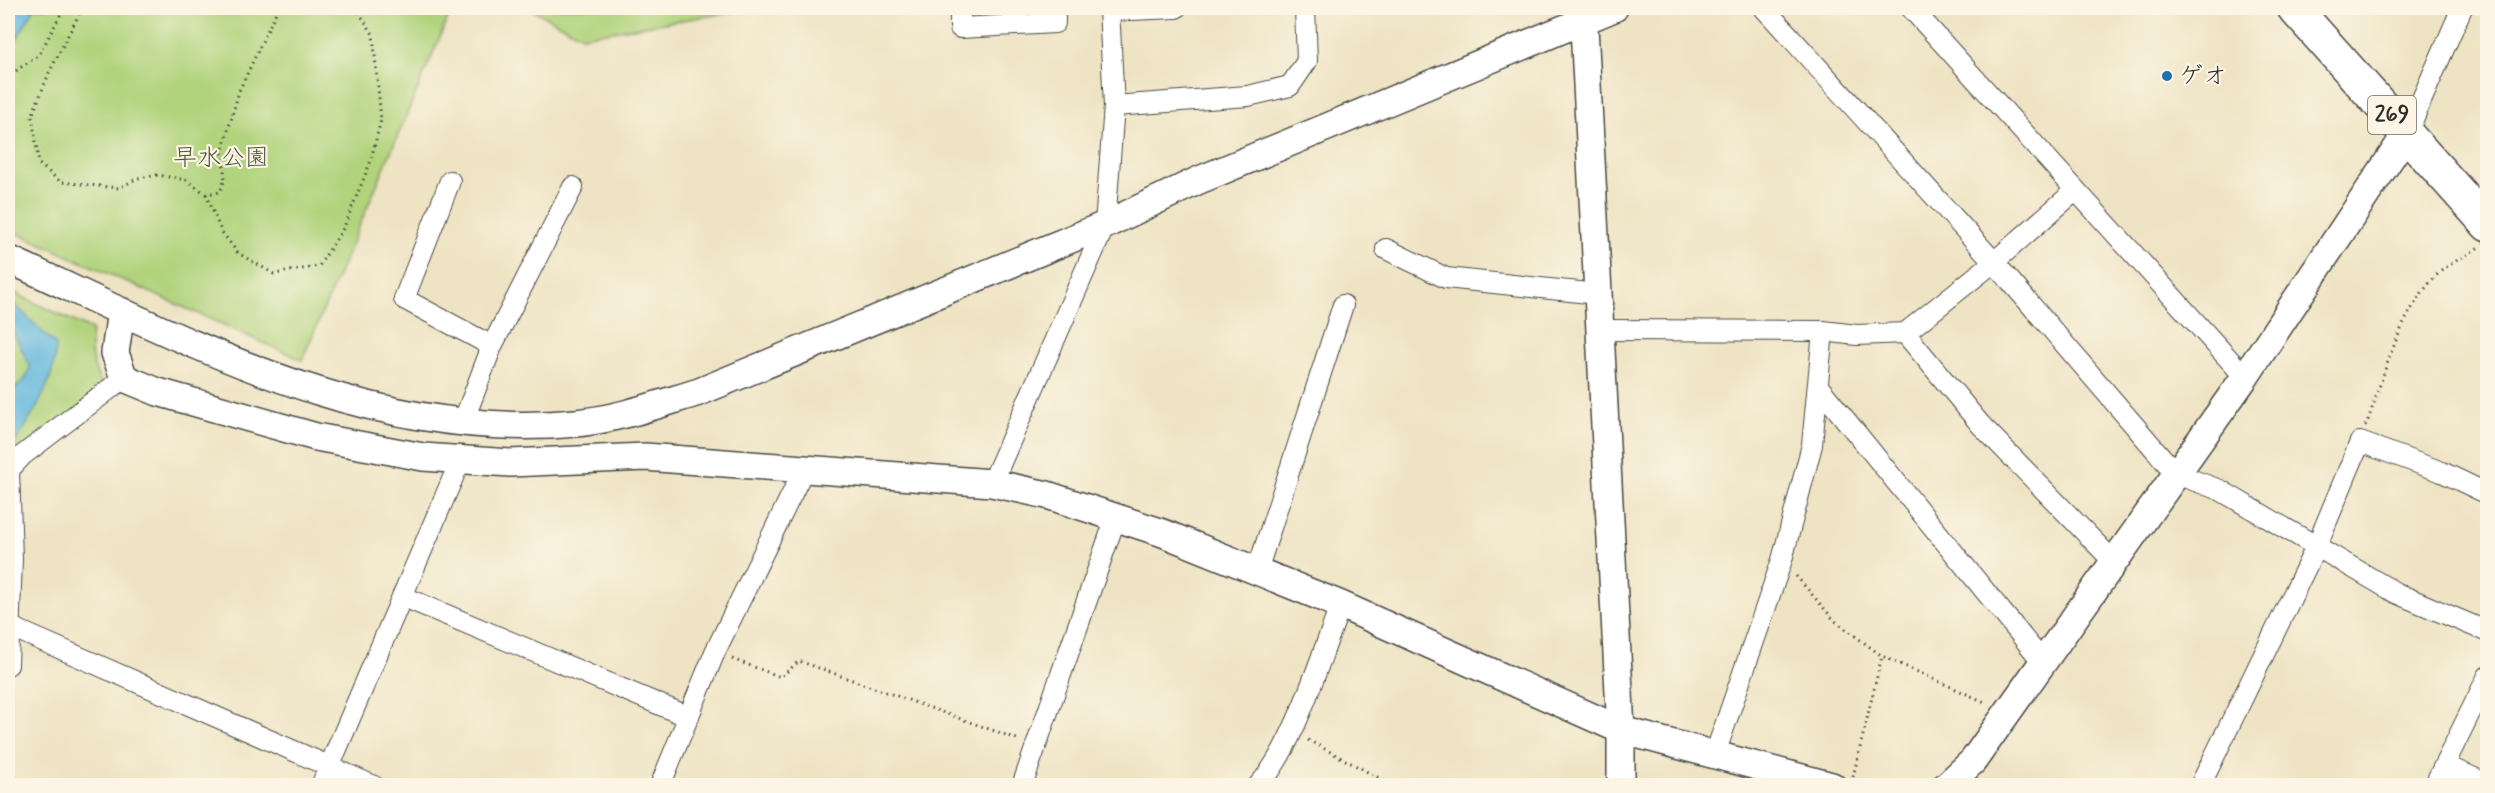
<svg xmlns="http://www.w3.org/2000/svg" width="2495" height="793" viewBox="0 0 2495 793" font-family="Mynerve,'Klee One',sans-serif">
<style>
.green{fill:#b0d37b;stroke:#6e7f53;stroke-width:1.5}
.water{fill:#61b7de;stroke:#467184;stroke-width:1.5}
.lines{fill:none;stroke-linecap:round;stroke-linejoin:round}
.street-casing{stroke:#484742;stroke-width:22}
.secondary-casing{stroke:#484742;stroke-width:30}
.highway-casing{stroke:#484742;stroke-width:36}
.path{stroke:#484742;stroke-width:3;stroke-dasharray:1.5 4.5;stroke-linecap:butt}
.street{stroke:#fff;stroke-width:20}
.secondary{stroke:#fff;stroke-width:27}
.highway{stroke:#fff;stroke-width:33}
.poi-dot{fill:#1f6fb2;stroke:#fcf5e5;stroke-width:2}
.labels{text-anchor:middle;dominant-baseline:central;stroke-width:4.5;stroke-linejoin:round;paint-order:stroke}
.shield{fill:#fcf5e5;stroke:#6a6863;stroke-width:1.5}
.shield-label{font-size:22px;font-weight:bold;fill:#2b2b2b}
.poi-label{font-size:24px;fill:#2b2b2b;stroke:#fcf5e5;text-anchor:start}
.park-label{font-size:24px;fill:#4c553f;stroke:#fcf5e5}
</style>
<rect width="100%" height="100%" fill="#fcf5e5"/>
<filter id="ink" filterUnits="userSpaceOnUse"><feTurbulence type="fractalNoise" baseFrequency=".0167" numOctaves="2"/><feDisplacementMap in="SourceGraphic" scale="12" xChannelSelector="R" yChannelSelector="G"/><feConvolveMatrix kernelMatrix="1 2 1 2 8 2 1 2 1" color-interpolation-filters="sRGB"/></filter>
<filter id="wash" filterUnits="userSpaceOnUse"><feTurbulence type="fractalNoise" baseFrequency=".008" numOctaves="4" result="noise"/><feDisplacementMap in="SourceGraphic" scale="24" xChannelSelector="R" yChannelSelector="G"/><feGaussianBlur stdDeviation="1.35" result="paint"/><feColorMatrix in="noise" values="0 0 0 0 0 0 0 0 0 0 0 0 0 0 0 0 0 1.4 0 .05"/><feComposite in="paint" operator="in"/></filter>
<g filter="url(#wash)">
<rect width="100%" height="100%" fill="#eee3c3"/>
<path class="green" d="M8,8H457L448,18L302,360L8,229Z
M529,8H758L582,36Z
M8,290L92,330C89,352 92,368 104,387L8,464Z"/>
<path class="water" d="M8,8H35L8,53Z
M8,298L56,345C55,386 29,420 8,454V395L26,378L30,366L8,322Z"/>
</g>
<g filter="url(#ink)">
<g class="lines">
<defs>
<path id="street" d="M960,8V28L1055,23V8
M1764,8L1994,262L2176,474L2220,490L2396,593L2488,632
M1911,8L2245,377
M1109,11L1176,8
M1114,106L1248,96L1290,86L1307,61L1305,8
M2407,133L2462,8
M450,181L404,299L492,346
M1386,249L1446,278L1598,294
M1600,330L1823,331L1857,335L1905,333L1994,262L2076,190
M1905,333L1980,424L2114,562
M1818,386L2042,661
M462,425L492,346L573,187
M992,483L1105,225L1114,106L1109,8
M1257,571L1343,305
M404,597L689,717
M11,627L374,786
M8,665L12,559L9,470L23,455L124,378
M1715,754L1782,560L1812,445L1823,331
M2444,765L2488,784
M321,786L461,459
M660,786L715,652L804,469
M1022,786L1116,517
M1258,786C1296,745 1319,658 1341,605
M2200,786L2317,545L2360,442L2442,472L2488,494
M2434,786L2488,676"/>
<path id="secondary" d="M1583,8L1621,730V786
M8,259C188,341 371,443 576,423C618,419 659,404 699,392L1105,225L1197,181L1614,8
M121,311L115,353L124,378L158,392L316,437L423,457L510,463L645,457L992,483L1047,495L1163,533L1341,605L1621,730L1832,786
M1946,786L1973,761L2245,377L2407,133"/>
<path id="highway" d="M2294,8L2488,225"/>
</defs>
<use href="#street" class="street-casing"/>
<use href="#secondary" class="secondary-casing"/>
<use href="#highway" class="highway-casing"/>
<path class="path" d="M82,8L49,73L32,116L39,164L61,182L119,188L138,178L158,175L186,180L206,194L220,192L225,179L222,152L239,91L278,8
M8,80L17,70L39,55L64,8
M206,194L221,231L238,253L274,274L319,266L344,227L370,163L381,120L373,34L356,8
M2366,426C2384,376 2397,319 2433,279C2444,266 2464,257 2479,247
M1796,576L1835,621L1882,656L1987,703
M732,659L781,677L799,661L1020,740
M1308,740L1394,786
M1853,777L1882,656"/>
<use href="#street" class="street"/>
<use href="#secondary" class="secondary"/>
<use href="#highway" class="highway"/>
</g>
</g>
<circle class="poi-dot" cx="2167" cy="76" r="6"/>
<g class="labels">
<rect class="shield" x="2368" y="96" width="48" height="38" rx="4.5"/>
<g class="shield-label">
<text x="2392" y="115">269</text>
</g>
<g class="poi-label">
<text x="2179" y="76">ゲオ</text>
</g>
<g class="park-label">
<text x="221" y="158">早水公園</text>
</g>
</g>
<rect width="2495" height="793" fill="none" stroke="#fcf5e5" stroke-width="30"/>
</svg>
